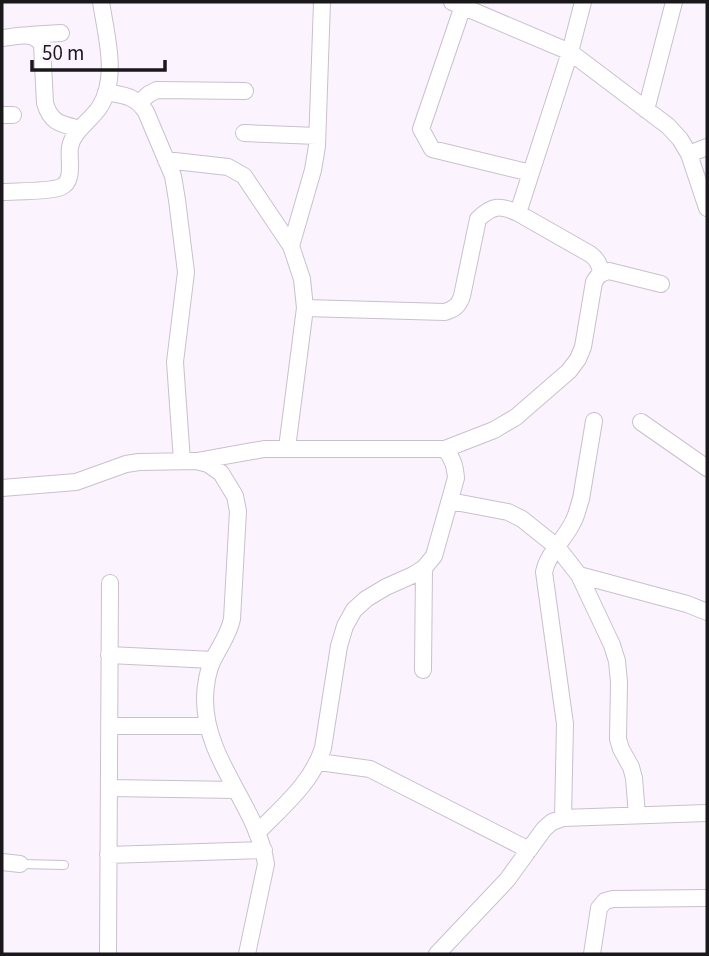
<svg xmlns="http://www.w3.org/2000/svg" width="709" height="956" viewBox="0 0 709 956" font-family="'Source Sans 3',sans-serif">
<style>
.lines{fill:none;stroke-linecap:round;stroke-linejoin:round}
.lane-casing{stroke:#c9c0cd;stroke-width:10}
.street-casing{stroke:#c9c0cd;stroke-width:18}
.lane{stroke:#fff;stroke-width:8}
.street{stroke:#fff;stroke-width:16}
</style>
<rect width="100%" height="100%" fill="#fbf3fe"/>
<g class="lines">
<defs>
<path id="lane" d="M20,864L64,865"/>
<path id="street" d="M452,2L570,52L668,126L680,139L689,154L707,208
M463,6L421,129L432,149L531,173
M29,35L61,33
M2,38C16,37 34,30 42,45L45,103C51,124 62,124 80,129
M106,92C124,96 135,95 146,112L173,176L177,200L186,272L175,362L182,461
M140,102L149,94L157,90L245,91
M646,110L674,2
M2,115H13
M244,133L317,136
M689,154L707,147
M166,160L228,167L244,176L291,246
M2,192C16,191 49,192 61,187C75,181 68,159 70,147C73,131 90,121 99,108C119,78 106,35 101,2
M518,213L570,52L583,2
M305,308L445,312C454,309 459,306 462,296L478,219C493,205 500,205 518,213L590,254C597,259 600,264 601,273
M641,422L707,468
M287,448L305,308L302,279L291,246L313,170L317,146L322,2
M445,449L494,430L516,417L569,371L578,359L583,347L594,282C598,275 601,273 609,271L661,284
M197,461L264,449H445C453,459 455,466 456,478L434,556L424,568L413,575L386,587L366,599L354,610L345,626L339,646L323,748C312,783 282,807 257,833
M2,488L76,482L126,464L139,462L196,461L208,464L221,473L235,496L238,511L232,619C229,634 221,644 214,658C208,669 205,686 205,699C205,761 257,805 266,864L247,954
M450,501L508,512L522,519L557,547L579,575L612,645L617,661L619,682L618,739L621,749L631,767L634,778L637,815
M579,575L687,604L707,612
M109,655L213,660
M423,670L424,568
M109,726H208
M319,762L370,769L529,850
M109,788L236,790
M563,818L565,724L544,572C548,553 565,539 573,522C577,515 578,507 581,499L594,421
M108,855L264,850
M2,862L20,864
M108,954L110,583
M437,954L507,880L544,829L552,822L563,818L707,813
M592,954L599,908L605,901L613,899L707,898"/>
</defs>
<use href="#lane" class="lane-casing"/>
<use href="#street" class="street-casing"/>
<use href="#lane" class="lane"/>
<use href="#street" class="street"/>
</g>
<rect width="709" height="956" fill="none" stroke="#1b181c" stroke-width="7"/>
<path d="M32 60v10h133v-10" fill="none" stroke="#1b181c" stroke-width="3.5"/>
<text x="42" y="60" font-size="21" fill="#1b181c" stroke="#fbf3fe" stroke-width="5" paint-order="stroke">50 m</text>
</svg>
